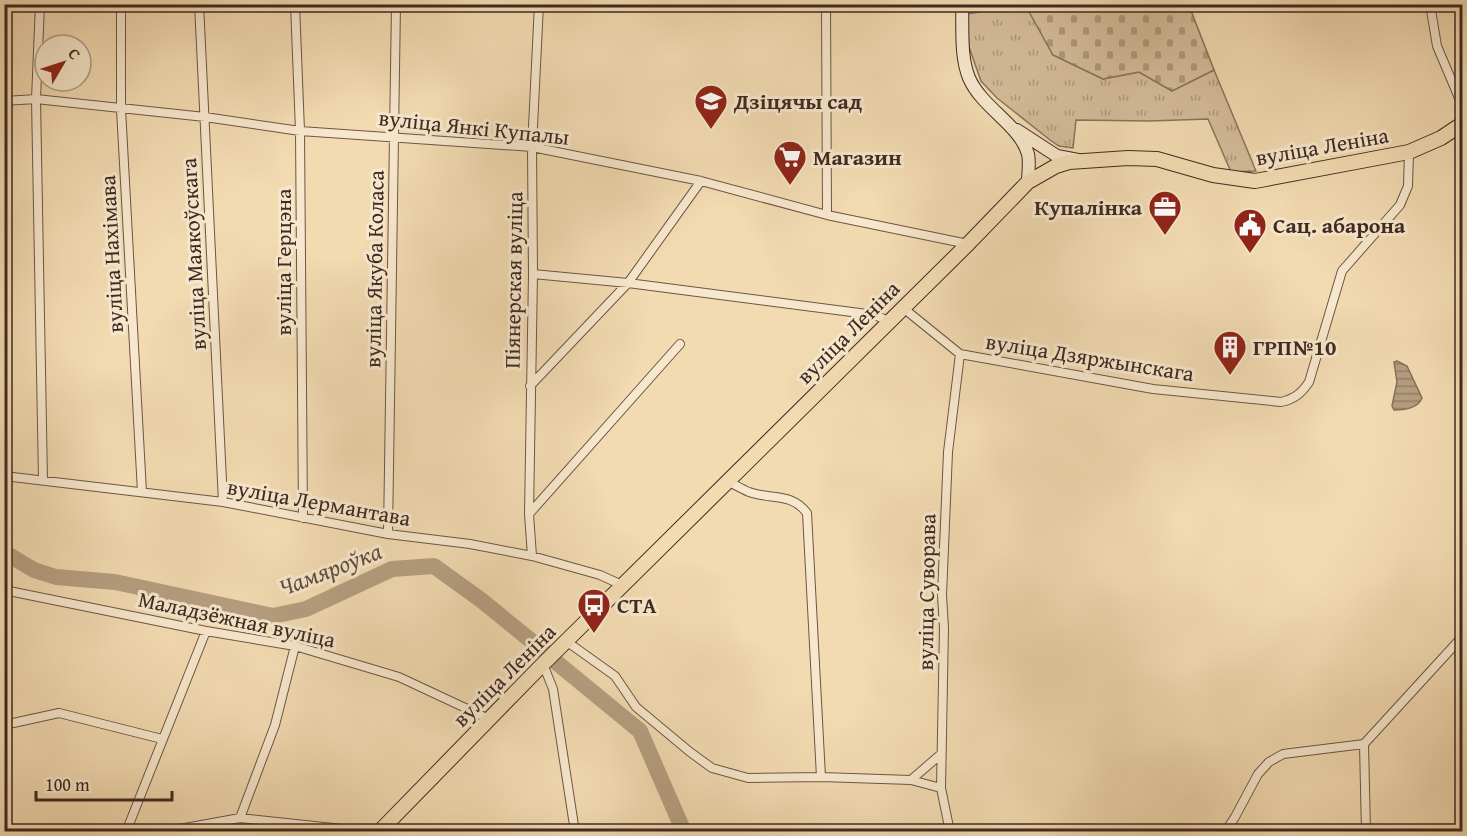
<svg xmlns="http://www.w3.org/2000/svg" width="1467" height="836" viewBox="0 0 1467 836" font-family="'Gentium Book Plus',serif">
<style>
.grass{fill:url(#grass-tufts);stroke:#8a735e;stroke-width:1.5}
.cemetery{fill:url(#cemetery-stones);stroke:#8a735e;stroke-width:1.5}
.water{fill:url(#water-rules);stroke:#86705a;stroke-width:1.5}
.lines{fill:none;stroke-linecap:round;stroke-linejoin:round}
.river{stroke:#b59e80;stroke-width:16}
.street-casing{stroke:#6c5646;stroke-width:10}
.secondary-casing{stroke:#3f2a22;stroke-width:14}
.primary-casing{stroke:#3f2a22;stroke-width:16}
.street{stroke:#f7e7cc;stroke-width:8}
.secondary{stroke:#f7e7cc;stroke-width:12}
.primary{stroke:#f2dab1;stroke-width:14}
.labels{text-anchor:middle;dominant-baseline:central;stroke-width:6;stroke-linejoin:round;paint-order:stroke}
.poi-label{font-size:22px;font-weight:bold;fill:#3f2a22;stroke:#f7e7cc;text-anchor:start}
.street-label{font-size:22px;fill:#3f2a22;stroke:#f7e7cc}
.water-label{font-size:24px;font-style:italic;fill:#624d3e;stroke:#f7e7cc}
</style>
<defs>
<pattern id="grass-tufts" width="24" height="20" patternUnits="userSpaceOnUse" patternTransform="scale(1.5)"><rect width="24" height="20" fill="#d4bc99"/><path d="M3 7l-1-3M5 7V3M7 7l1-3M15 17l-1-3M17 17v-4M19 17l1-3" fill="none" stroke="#ad997c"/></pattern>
<pattern id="cemetery-stones" width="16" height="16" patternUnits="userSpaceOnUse" patternTransform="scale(1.5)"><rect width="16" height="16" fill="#d4bc99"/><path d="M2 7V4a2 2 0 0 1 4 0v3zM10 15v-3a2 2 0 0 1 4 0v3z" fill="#ad997c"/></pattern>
<pattern id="water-rules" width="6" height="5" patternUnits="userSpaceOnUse" patternTransform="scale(1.5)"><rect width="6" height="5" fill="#b59e80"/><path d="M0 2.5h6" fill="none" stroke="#958168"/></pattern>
</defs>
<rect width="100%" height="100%" fill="#f2dab1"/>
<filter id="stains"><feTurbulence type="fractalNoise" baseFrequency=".00333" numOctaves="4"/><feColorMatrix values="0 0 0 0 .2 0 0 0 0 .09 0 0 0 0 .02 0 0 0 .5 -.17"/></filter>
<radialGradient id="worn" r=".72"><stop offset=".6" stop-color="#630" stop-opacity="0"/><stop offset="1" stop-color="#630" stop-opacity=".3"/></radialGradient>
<path class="grass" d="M996,5H1028L1029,10L1053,55L1103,79L1139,72L1172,91L1214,70L1256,171L1231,172L1208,119L1150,121L1076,120L1073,148L1059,146L1050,140L997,98L981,81L969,47L967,14L991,10Z"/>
<path class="cemetery" d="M1028,5H1208L1190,8L1214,70L1172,91L1139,72L1103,79L1053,55L1028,10Z"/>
<path class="water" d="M1397,361L1407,366L1422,398C1418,408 1404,410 1394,410L1392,406L1397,382L1394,362Z"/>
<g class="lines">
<path class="river" d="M4,552L34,570L56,577L115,582L273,616L306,609L392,569L434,566L481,600L545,652
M556,662L640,731L684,832"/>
<defs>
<path id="street" d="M40,4L36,99L43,480
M199,4L223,502
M295,4L300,131L303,518
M826,4L827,215
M1430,4L1437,46L1462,105
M121,14V109L142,492
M4,101L36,99L205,117L300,131L532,147L701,181L827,215L968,244
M533,274L628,283L875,315L888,321
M902,307L960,354L1153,389L1281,402C1294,399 1301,394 1309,382L1342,271L1400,205L1408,186L1409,152
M530,386L628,283L701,181
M4,476L223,502L388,534L470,544L532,556L600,575L622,585
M727,481C735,485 742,489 749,492C771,500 791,492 807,513L821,777
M529,514L680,344
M388,534L396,4
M532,556L529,514L533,274L532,147L539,4
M4,590L206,631L295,646L399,677L489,719
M566,641L615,676L636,707L690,752L712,768L748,778L821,777L911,780L941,788
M543,664L553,689L575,832
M4,725L59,713L162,739
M1364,744L1462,637
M1364,744L1366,832
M911,780L941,754
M240,818L371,832
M126,832L206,631
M163,832L240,818L275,725L295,646
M950,832L941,788L944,628L942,595L948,452L960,354
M1225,832L1235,817L1258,774L1269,762L1283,754L1364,744"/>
<path id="secondary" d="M962,4C963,28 960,56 969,78C982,108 1020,125 1028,154C1030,162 1028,174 1028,182
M1017,130L1057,156L1078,160"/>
<path id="primary" d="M379,832L543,664L968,244L1028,182L1056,166L1069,162L1128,158L1157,159L1213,175L1255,181L1409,152L1441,138L1462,124"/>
</defs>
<use href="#street" class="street-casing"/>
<use href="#secondary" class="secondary-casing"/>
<use href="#primary" class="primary-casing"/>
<use href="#street" class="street"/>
<use href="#secondary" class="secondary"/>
<use href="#primary" class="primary"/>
</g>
<defs>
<symbol id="school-pin" viewBox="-11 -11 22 30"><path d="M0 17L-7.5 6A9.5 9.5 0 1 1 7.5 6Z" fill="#8f2418" stroke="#f7e7cc"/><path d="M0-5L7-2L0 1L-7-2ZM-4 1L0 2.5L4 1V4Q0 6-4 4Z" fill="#fff"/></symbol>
<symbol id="supermarket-pin" viewBox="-11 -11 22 30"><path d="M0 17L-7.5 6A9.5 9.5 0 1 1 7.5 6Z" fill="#8f2418" stroke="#f7e7cc"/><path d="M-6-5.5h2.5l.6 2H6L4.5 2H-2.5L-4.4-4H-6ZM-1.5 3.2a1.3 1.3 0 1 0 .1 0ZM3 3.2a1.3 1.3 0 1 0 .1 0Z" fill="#fff"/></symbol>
<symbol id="office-pin" viewBox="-11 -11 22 30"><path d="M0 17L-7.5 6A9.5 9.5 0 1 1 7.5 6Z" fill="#8f2418" stroke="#f7e7cc"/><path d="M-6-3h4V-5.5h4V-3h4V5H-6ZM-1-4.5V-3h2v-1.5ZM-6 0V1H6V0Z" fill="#fff"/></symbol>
<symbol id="civic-pin" viewBox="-11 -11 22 30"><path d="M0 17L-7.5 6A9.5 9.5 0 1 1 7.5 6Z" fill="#8f2418" stroke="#f7e7cc"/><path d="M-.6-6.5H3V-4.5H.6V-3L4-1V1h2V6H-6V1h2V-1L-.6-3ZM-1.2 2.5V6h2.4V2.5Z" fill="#fff"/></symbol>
<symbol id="building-pin" viewBox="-11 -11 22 30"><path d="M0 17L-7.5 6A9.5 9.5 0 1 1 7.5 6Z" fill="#8f2418" stroke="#f7e7cc"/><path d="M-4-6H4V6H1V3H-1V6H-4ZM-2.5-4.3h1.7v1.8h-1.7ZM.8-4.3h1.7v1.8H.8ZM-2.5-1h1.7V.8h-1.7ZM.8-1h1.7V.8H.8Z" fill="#fff"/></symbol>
<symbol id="bus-pin" viewBox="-11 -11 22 30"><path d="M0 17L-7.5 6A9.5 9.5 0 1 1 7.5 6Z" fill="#8f2418" stroke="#f7e7cc"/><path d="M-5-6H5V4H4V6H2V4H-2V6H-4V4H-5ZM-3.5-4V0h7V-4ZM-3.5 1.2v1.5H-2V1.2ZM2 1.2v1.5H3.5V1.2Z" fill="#fff"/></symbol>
</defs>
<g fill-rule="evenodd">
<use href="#school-pin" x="692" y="82" width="38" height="52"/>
<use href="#supermarket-pin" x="771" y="138" width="38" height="52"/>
<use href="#office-pin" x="1146" y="188" width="38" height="52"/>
<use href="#civic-pin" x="1231" y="206" width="38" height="52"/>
<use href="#building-pin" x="1211" y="328" width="38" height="52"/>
<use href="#bus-pin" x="575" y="586" width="38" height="52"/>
</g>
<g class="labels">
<g class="poi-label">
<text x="734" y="101">Дзіцячы сад</text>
<text x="813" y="157">Магазин</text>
<text x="1142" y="207" text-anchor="end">Купалінка</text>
<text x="1273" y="225">Сац. абарона</text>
<text x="1253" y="347">ГРП№10</text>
<text x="617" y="605">СТА</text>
</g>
<g class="street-label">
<text transform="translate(474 127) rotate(6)">вуліца Янкі Купалы</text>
<text transform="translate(1322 146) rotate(-10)">вуліца Леніна</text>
<text transform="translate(111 254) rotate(-93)">вуліца Нахімава</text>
<text transform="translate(193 254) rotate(-93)">вуліца Маякоўскага</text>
<text transform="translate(283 262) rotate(-90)">вуліца Герцэна</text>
<text transform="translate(374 269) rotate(-89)">вуліца Якуба Коласа</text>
<text transform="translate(513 280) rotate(-89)">Піянерская вуліца</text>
<text transform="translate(848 332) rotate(-45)">вуліца Леніна</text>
<text transform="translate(1090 357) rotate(9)">вуліца Дзяржынскага</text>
<text transform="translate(319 502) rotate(10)">вуліца Лермантава</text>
<text transform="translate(926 592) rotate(-89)">вуліца Суворава</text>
<text transform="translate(237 619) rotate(12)">Маладзёжная вуліца</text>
<text transform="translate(504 675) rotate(-45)">вуліца Леніна</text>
</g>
<g class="water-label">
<text transform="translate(330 569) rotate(-21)">Чамяроўка</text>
</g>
</g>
<rect width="1467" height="836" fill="none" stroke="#f2dab1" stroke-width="24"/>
<rect x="6" y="6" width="1455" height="824" fill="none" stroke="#3f2a22" stroke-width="3"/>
<rect x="12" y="12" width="1443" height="812" fill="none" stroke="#3f2a22" stroke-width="1.5"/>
<g transform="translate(63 63) rotate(51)"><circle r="28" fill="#f7e7cc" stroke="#ad9b88" stroke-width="1.5"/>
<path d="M0-4.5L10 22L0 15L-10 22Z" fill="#8f2418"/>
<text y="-9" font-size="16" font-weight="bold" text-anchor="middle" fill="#3f2a22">С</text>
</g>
<path d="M36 791v9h136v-9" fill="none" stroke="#3f2a22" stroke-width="3"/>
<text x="45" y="791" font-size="18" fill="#3f2a22" stroke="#f7e7cc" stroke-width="4.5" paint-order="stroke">100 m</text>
<rect width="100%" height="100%" filter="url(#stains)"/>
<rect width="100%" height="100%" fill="url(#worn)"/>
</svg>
